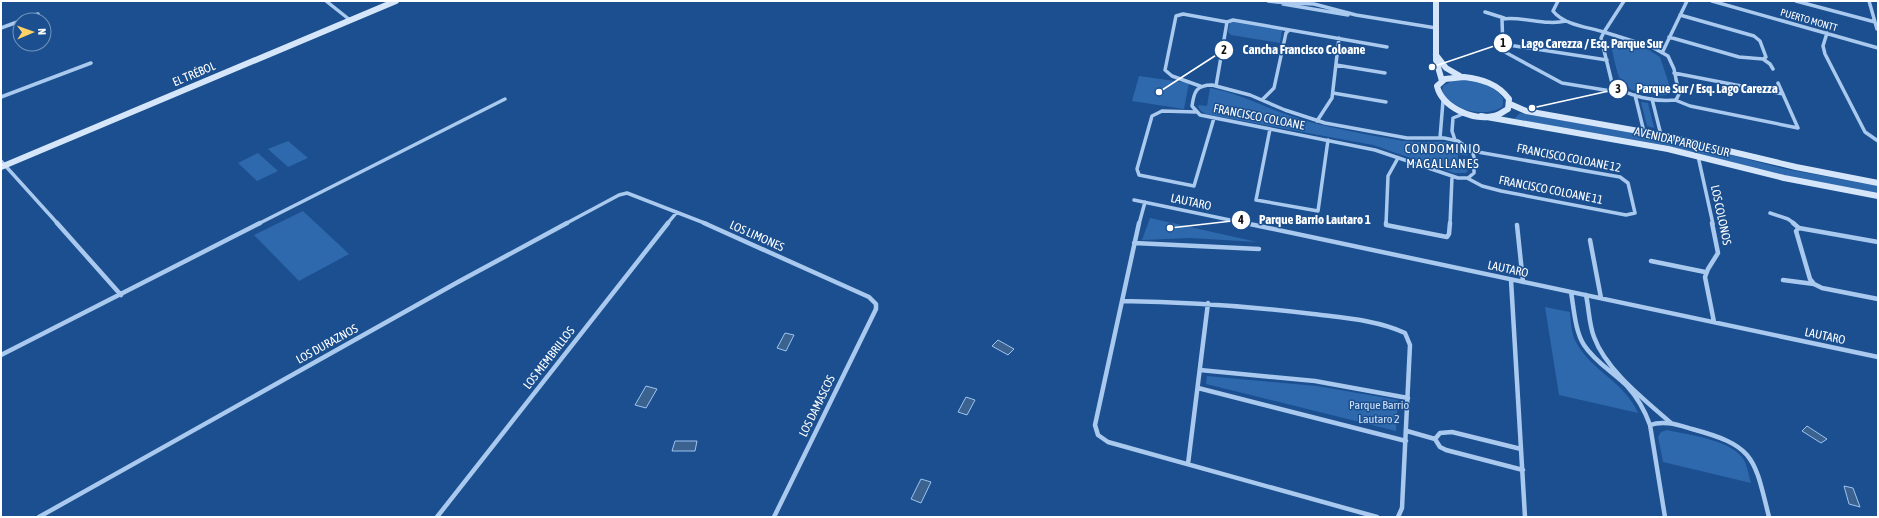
<svg xmlns="http://www.w3.org/2000/svg" width="1879" height="518" viewBox="0 0 1879 518" font-family="'Asap Condensed',sans-serif">
<style>
.green{fill:#2e69ad}
.water{fill:#3c6290;stroke:#9cc4f0}
.lines{fill:none;stroke-linecap:round;stroke-linejoin:round}
.street-far1{stroke:#a9c9ee;stroke-width:3.5}
.street{stroke:#a9c9ee;stroke-width:4.5}
.secondary{stroke:#d6e6fa;stroke-width:6}
.labels{text-anchor:middle;dominant-baseline:central;stroke-width:3;stroke-linejoin:round;paint-order:stroke}
.far-street-label{font-size:10px;fill:#fff;stroke:#1b4f8f}
.street-label{font-size:12px;fill:#fff;stroke:#1b4f8f}
.park-label{font-size:12px;fill:#cfe3fa;stroke:#1b4f8f}
.neighbourhood-label{font-size:13px;letter-spacing:1px;fill:#fff;stroke:#1b4f8f}
.leader{fill:none;stroke:#fff;stroke-width:1.5}
.callout-dot{fill:#fff;stroke:#1b4f8f;stroke-width:1.5}
.mark-label{font-size:12px;text-anchor:middle;font-weight:bold;fill:#111}
.callout-label{font-size:13px;text-anchor:middle;font-weight:bold;fill:#fff;stroke:#1b4f8f;stroke-width:3;stroke-linejoin:round;paint-order:stroke}
</style>
<rect width="100%" height="100%" fill="#1b4f8f"/>
<path class="green" d="M1235,21L1279,28L1282,31L1280,43L1231,35L1228,32L1230,22Z
M1612,40L1649,50L1660,57L1670,87L1668,94C1662,97 1654,95 1647,93C1640,92 1632,91 1626,87C1617,82 1613,51 1610,41Z
M1139,76L1189,83L1184,109L1132,101Z
M1463,80C1477,81 1494,85 1503,98V106C1489,120 1436,108 1443,86L1452,81Z
M1210,88C1238,93 1262,106 1288,115C1316,125 1345,130 1374,136C1389,138 1404,142 1420,142C1438,143 1459,137 1468,156L1458,154V167L1468,170L1466,173H1454L1373,145L1206,114L1201,111L1198,107L1199,105L1207,106Z
M1641,102L1648,103L1654,128L1647,126Z
M1520,113L1640,134L1712,150L1785,169L1878,186V193L1777,174L1664,145L1514,119Z
M288,141L308,158L288,167L268,149Z
M258,153L278,171L257,181L238,163Z
M303,211L349,254L299,281L254,235Z
M1150,218L1257,242L1190,238L1142,240Z
M1545,307L1570,312C1571,321 1571,334 1576,342C1591,371 1625,382 1638,413L1559,395Z
M1207,376L1317,386L1398,400L1396,431L1206,384Z
M1667,430C1689,435 1735,440 1745,462C1748,469 1749,477 1751,483L1663,462L1658,437L1661,432Z"/>
<path class="water" d="M785,333L794,335L786,351L777,348Z
M998,340L1014,349L1008,355L992,346Z
M646,386L657,389L646,408L635,405Z
M966,397L975,400L967,415L958,412Z
M1807,426L1827,439L1821,443L1802,431Z
M675,441H697L695,451H672Z
M921,479L931,482L921,503L911,499Z
M1844,486L1853,488L1860,507L1849,504Z"/>
<g class="lines">
<path class="street-far1" d="M326,1L350,20
M1268,1L1277,2
M1558,1L1553,11C1564,25 1588,27 1604,32
M1712,1L1878,48
M1796,1L1875,22
M1869,1L1877,29
M1276,2L1314,4L1356,15L1436,28
M1283,4L1348,15
M1485,12L1504,18
M1680,15L1754,36L1760,41L1766,57L1763,59
M22,20L38,14
M1566,21C1544,26 1524,16 1502,19L1503,51L1562,83L1611,91L1620,90
M1227,22L1233,20L1387,47
M1,28L20,21
M1604,32L1652,47L1668,56L1674,69L1679,94L1676,100C1657,102 1626,97 1612,83L1601,38Z
M1604,32L1624,1
M1827,33L1823,46L1825,54L1865,132L1878,141
M1669,37L1739,57L1763,59
M1502,44L1607,60
M1663,51L1687,1
M1763,59L1770,64L1773,69
M1336,65L1385,73
M1674,73L1783,94
M1778,83L1798,128
M1212,85L1250,95L1285,110L1325,123L1407,138H1444L1458,141L1472,151L1474,157V173L1468,178H1458L1375,150L1200,115L1192,106C1194,92 1196,85 1212,85Z
M1200,86L1172,76L1165,70L1176,16L1183,14L1227,22
M1216,86L1227,22
M1333,93L1386,102
M1635,95L1644,132
M1,97L91,63
M1652,99L1661,135
M1262,100L1274,88L1286,33L1288,31
M1675,100L1690,106L1798,128
M1196,112L1162,111L1152,116L1137,169L1139,175L1194,186L1214,118
M1317,121L1332,98L1339,38
M1270,129L1256,200L1318,211L1328,140
M1440,138L1443,101
M1455,140L1452,131L1453,118L1463,114
M1698,156L1713,224
M1,161L58,224
M1467,178L1482,186L1501,191L1626,215L1635,213L1628,183L1620,177L1472,151
M1134,200L1249,224
M1770,213L1788,219L1795,224
M258,224L505,99
M565,224L619,195L627,193L707,224
M667,224L677,212
M1139,224L1145,202
M1386,224L1388,176L1398,158
M1450,224L1452,177"/>
<path class="street" d="M57,223L121,295
M704,223L869,297L876,304V309L774,517
M1139,223L1095,425L1098,435L1108,442L1377,517
M1245,223L1878,357
M1386,223V225L1447,237L1449,234L1450,223
M1712,223L1718,253L1708,269L1705,277L1714,322
M1793,223L1799,228L1878,242
M1517,225L1523,282
M1799,228L1796,231L1810,279L1814,284
M1590,240L1601,298
M1134,243L1259,249
M1651,261L1705,272
M1511,280L1525,517
M1783,280L1814,284L1822,288L1878,299
M1571,292C1574,309 1575,331 1584,345C1595,362 1613,372 1627,386C1637,397 1645,411 1650,425L1665,517
M1586,295C1589,309 1589,324 1594,337C1606,370 1645,400 1671,423
M1122,301C1186,302 1249,306 1313,314C1344,318 1377,320 1405,333L1410,345L1402,508L1398,517
M1,355L260,223
M1200,370L1315,381L1408,398
M1198,388L1406,441
M1650,425C1664,420 1678,425 1692,429C1755,446 1754,457 1769,517
M1407,431L1435,439L1440,447L1446,450L1523,470
M1435,439L1440,433L1452,432L1521,449
M1188,464L1208,303
M39,517L458,282L567,223
M437,517L668,223"/>
<path class="secondary" d="M1436,1V60L1442,81
M1436,55L1446,68L1460,76
M1464,77C1482,79 1498,84 1509,99L1508,109C1504,111 1499,115 1494,116C1472,121 1442,107 1437,86L1445,79Z
M1510,104L1526,111L1661,135L1796,167L1878,183
M1481,116L1668,149L1784,178L1878,196
M1,167L396,1"/>
</g>
<g class="labels">
<g class="far-street-label">
<text transform="translate(1809 20) rotate(16)">PUERTO MONTT</text>
</g>
<g class="street-label">
<text transform="translate(194 74) rotate(-23)">EL TRÉBOL</text>
<text transform="translate(1259 117) rotate(11)">FRANCISCO COLOANE</text>
<text transform="translate(1682 142) rotate(13)">AVENIDA PARQUE SUR</text>
<text transform="translate(1569 158) rotate(11)">FRANCISCO COLOANE 12</text>
<text transform="translate(1551 190) rotate(11)">FRANCISCO COLOANE 11</text>
<text transform="translate(1191 202) rotate(12)">LAUTARO</text>
<text transform="translate(1721 215) rotate(78)">LOS COLONOS</text>
<text transform="translate(757 236) rotate(24)">LOS LIMONES</text>
<text transform="translate(1508 269) rotate(12)">LAUTARO</text>
<text transform="translate(1825 336) rotate(12)">LAUTARO</text>
<text transform="translate(327 344) rotate(-29)">LOS DURAZNOS</text>
<text transform="translate(549 358) rotate(-52)">LOS MEMBRILLOS</text>
<text transform="translate(817 406) rotate(-64)">LOS DAMASCOS</text>
</g>
<g class="park-label">
<text x="1379" y="405">Parque Barrio<tspan x="1379" dy="14">Lautaro 2</tspan></text>
</g>
<g class="neighbourhood-label">
<text x="1443" y="148">CONDOMINIO<tspan x="1443" dy="15">MAGALLANES</tspan></text>
</g>
</g>
<path class="leader" d="M1432 67L1503 43M1159 92L1224 50M1532 108L1618 89M1170 228L1241 220"/>
<g class="callout-dot">
<circle cx="1432" cy="67" r="4"/>
<circle cx="1159" cy="92" r="4"/>
<circle cx="1532" cy="108" r="4"/>
<circle cx="1170" cy="228" r="4"/>
<circle cx="1503" cy="43" r="10"/>
<circle cx="1224" cy="50" r="10"/>
<circle cx="1618" cy="89" r="10"/>
<circle cx="1241" cy="220" r="10"/>
</g>
<g class="mark-label">
<text x="1503" y="47">1</text>
<text x="1224" y="54">2</text>
<text x="1618" y="93">3</text>
<text x="1241" y="224">4</text>
</g>
<g class="callout-label">
<text x="1592" y="48">Lago Carezza / Esq. Parque Sur</text>
<text x="1304" y="54">Cancha Francisco Coloane</text>
<text x="1707" y="93">Parque Sur / Esq. Lago Carezza</text>
<text x="1315" y="224">Parque Barrio Lautaro 1</text>
</g>
<rect width="1879" height="518" fill="none" stroke="#ffffff" stroke-width="4"/>
<g transform="translate(32 32) rotate(88)"><circle r="19" fill="#1b4f8f" stroke="#7695bc"/>
<path d="M0-3L7 15L0 10L-7 15Z" fill="#ffd166"/>
<text y="-6" font-size="11" font-weight="bold" text-anchor="middle" fill="#ffffff">N</text>
</g>
</svg>
